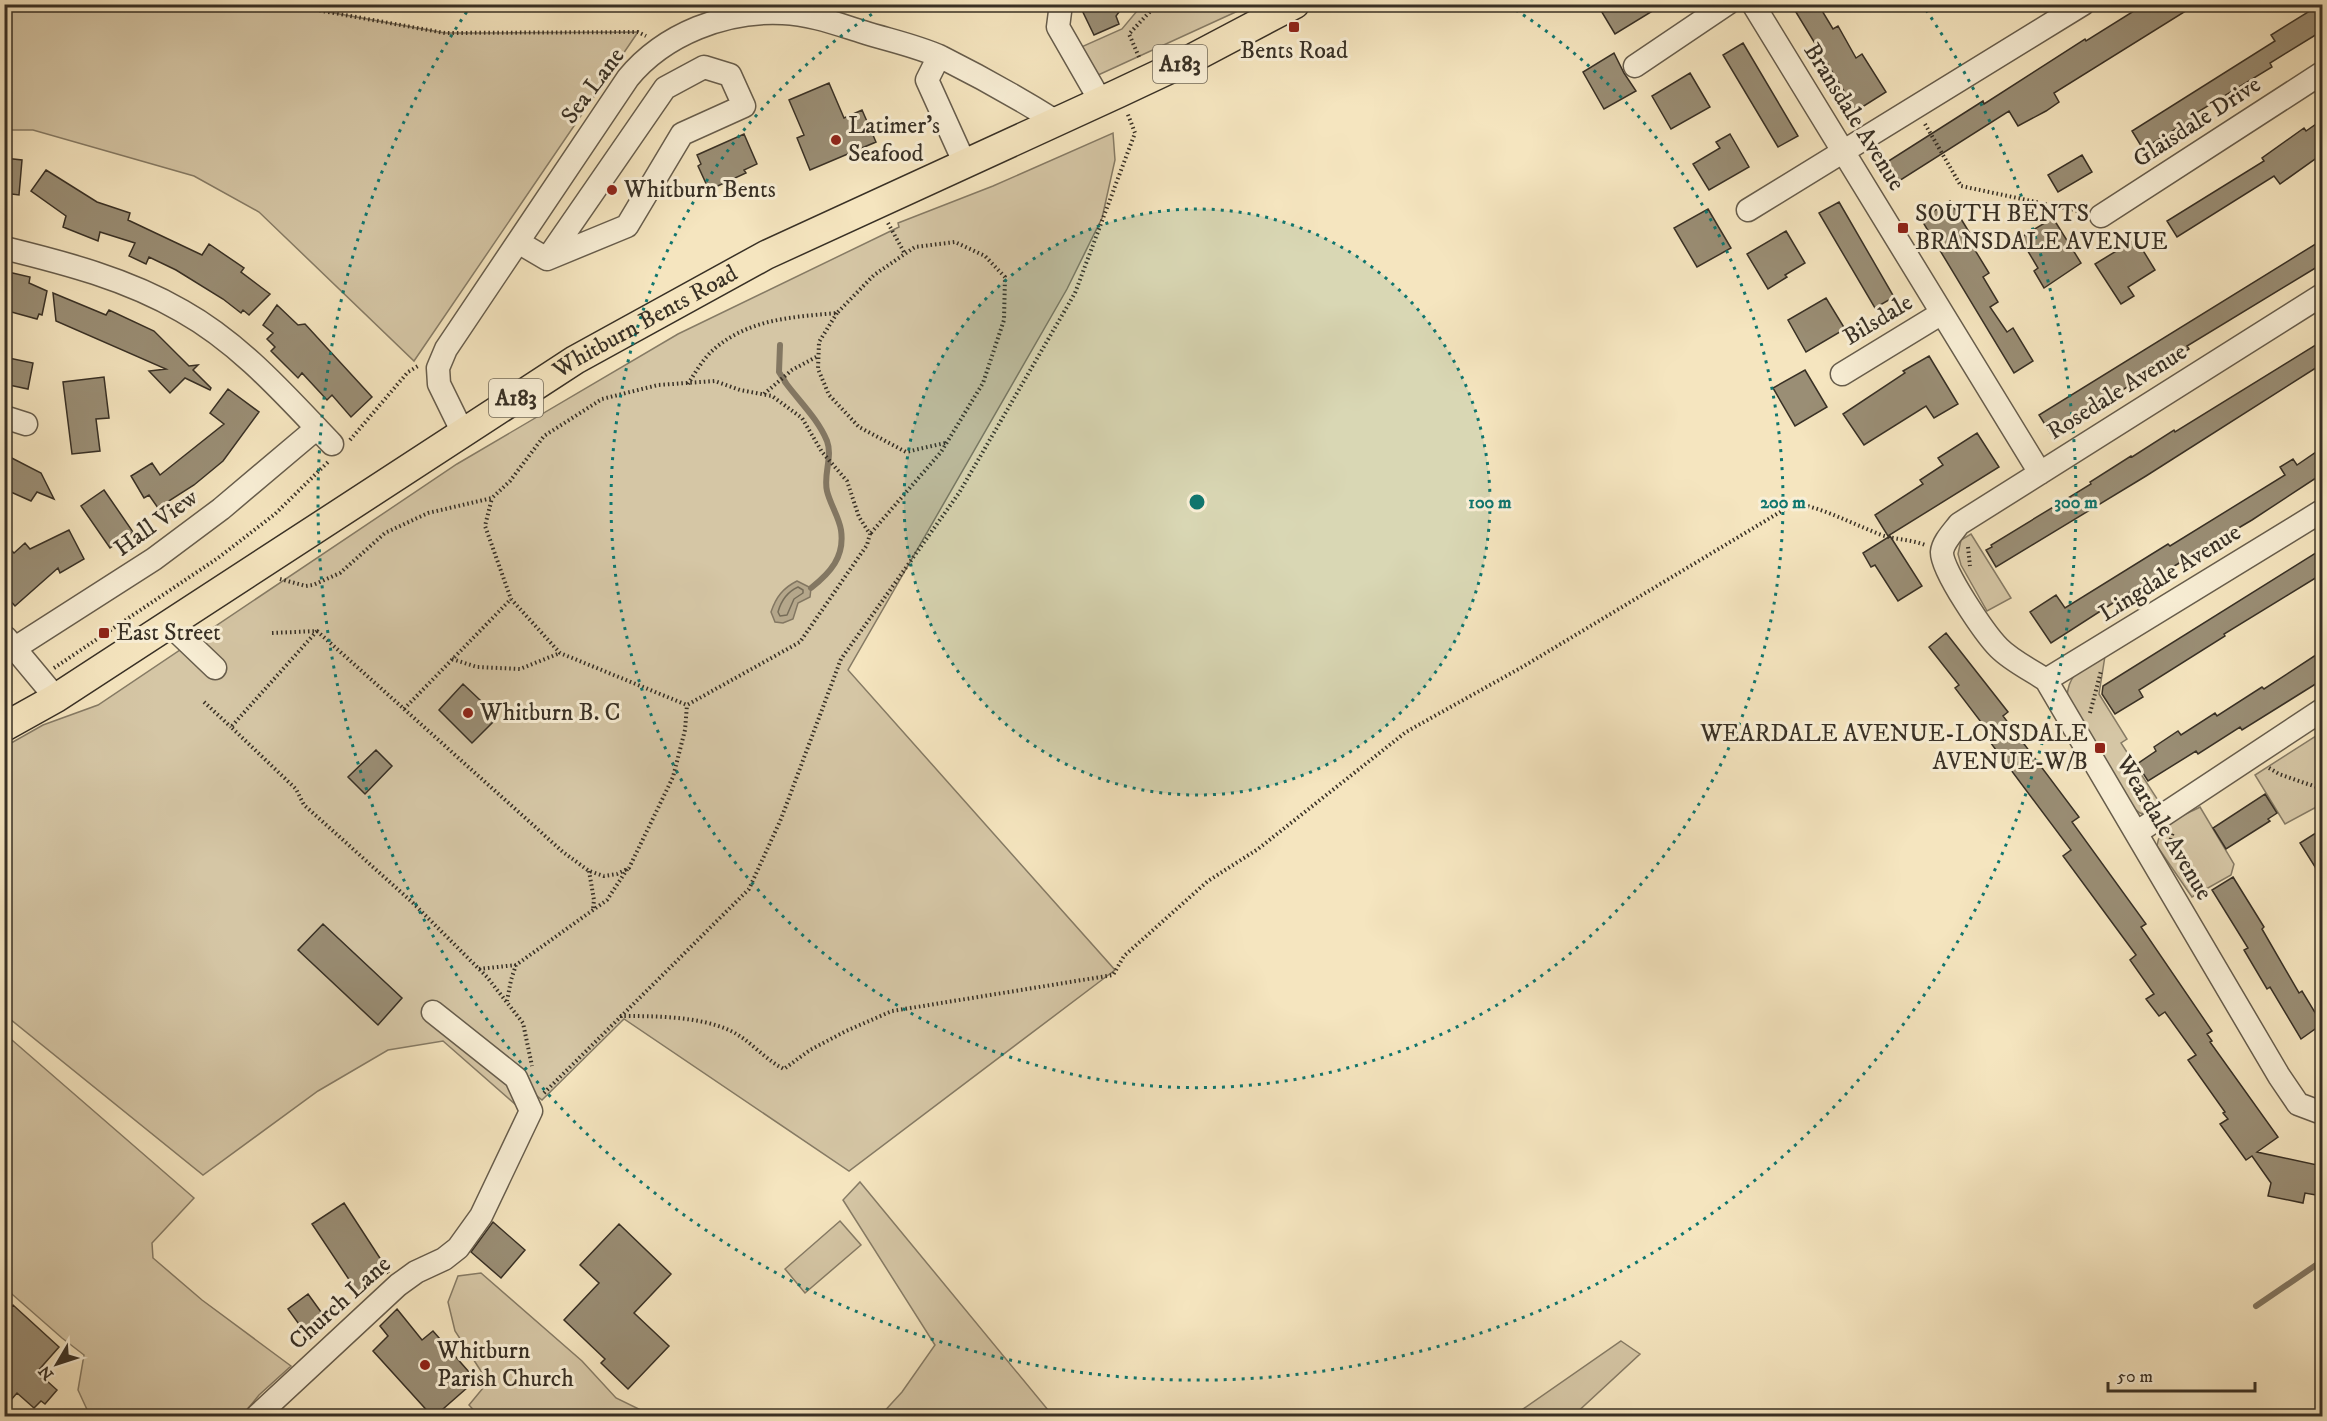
<svg xmlns="http://www.w3.org/2000/svg" width="2327" height="1421" viewBox="0 0 2327 1421" font-family="'IM FELL DW Pica',serif">
<style>
.green{fill:#d5c6a5;stroke:#867b65;stroke-width:1.5}
.water{fill:#b5a78b;stroke:#837762;stroke-width:1.5}
.lines{fill:none;stroke-linecap:round;stroke-linejoin:round}
.shore{stroke:#766c58;stroke-width:1.5}
.stream{stroke:#837762;stroke-width:6}
.building{fill:#9a8e75;stroke:#383025;stroke-width:1.5}
.minor-casing{stroke:#675d4c;stroke-width:25}
.major-casing{stroke:#383025;stroke-width:31}
.path{stroke:#383025;stroke-width:4;stroke-dasharray:1.5 3;stroke-linecap:butt}
.minor{stroke:#f8eed5;stroke-width:22}
.major{stroke:#f5e5bf;stroke-width:28}
.ring{fill:none;stroke:#0f766e;stroke-width:3;stroke-dasharray:3 6}
.poi-dot{fill:#8f2418;stroke:#f8eed5;stroke-width:2}
.labels{text-anchor:middle;dominant-baseline:central;stroke-width:6;stroke-linejoin:round;paint-order:stroke}
.shield{fill:#f8eed5;stroke:#72695a;stroke-width:1.5}
.shield-label{font-size:22px;font-weight:bold;fill:#383025}
.poi-label{font-size:24px;fill:#383025;stroke:#f8eed5;text-anchor:start}
.street-label{font-size:24px;fill:#383025;stroke:#f8eed5}
.centre{fill:#0f766e;stroke:#f8eed5;stroke-width:3}
.ring-label{font-size:18px;text-anchor:middle;font-weight:bold;fill:#0f766e;stroke:#f8eed5;stroke-width:6;stroke-linejoin:round;paint-order:stroke}
</style>
<rect width="100%" height="100%" fill="#f5e5bf"/>
<filter id="stains"><feTurbulence type="fractalNoise" baseFrequency=".00333" numOctaves="4"/><feColorMatrix values="0 0 0 0 .2 0 0 0 0 .09 0 0 0 0 .02 0 0 0 .5 -.17"/></filter>
<radialGradient id="worn" r=".72"><stop offset=".6" stop-color="#630" stop-opacity="0"/><stop offset="1" stop-color="#630" stop-opacity=".3"/></radialGradient>
<path class="green" d="M284,4L445,33L638,32L414,361L259,212L194,176L33,130H5V5Z
M1142,5H1251L1096,76L1079,48L1122,29Z
M1113,133L1115,160L1102,218L1067,289L848,670L1115,970L849,1171L624,1019L542,1100L531,1091L525,1113L443,1041L388,1050L318,1091L203,1175L5,1015L4,747L43,725L98,705L457,464L678,334L899,227L898,223L993,186Z
M1971,534L2011,598L1987,611L1961,565L1958,554L1961,540Z
M2105,656L2099,694L2127,739L2121,743L2163,808L2153,816L2140,813L2131,806L2067,698C2068,671 2084,668 2105,656Z
M2322,732V804L2285,824L2255,775Z
M2200,807L2234,864L2231,875L2192,897L2157,846C2160,823 2181,817 2200,807Z
M5,1034L194,1198L152,1243L153,1258L202,1300L291,1366L259,1395L242,1416H90L78,1390L84,1355L62,1338L5,1288Z
M860,1182L1053,1416H880L902,1392L935,1345L843,1200Z
M840,1221L861,1245L805,1293L785,1269Z
M481,1273L582,1361L616,1398L653,1416H479L469,1405L488,1382L455,1331L448,1302L458,1276Z
M1621,1341L1640,1354L1573,1416H1513Z"/>
<path class="water" d="M797,581L811,588L810,597L798,603L793,619L783,623L775,622L771,612C776,597 783,588 797,581Z"/>
<g class="lines">
<path class="shore" d="M798,587L803,590V593L794,599L787,615L780,616L778,612C781,601 787,592 798,587Z"/>
<path class="stream" d="M780,345L779,372L786,383
M785,382C799,401 818,419 827,441C833,457 823,474 827,491C830,504 839,517 841,530C845,557 830,573 811,588
M2256,1306L2322,1261"/>
</g>
<path class="building" d="M1079,4H1125L1116,16L1119,24L1094,35Z
M1597,4H1664L1615,34Z
M1791,4H1818L1833,29L1838,26L1856,58L1862,54L1886,92L1856,111Z
M2145,4H2197L2054,93L2059,102L2046,111L2018,126L2009,111L1899,181L1887,162L1983,101L1984,104L2085,39L2086,41Z
M2321,4H2322V31L2270,63L2272,67L2196,113L2197,116L2143,149L2132,131L2275,41L2271,35Z
M1743,43L1798,136L1778,147L1723,55Z
M1614,53L1624,73L1636,91L1604,109L1583,72Z
M1690,73L1710,107L1671,129L1652,96Z
M829,83L844,118L862,110L876,142L810,170L797,138L804,135L789,100Z
M2322,120V154L2280,184L2274,176L2177,237L2167,221L2264,161L2262,158L2304,128L2306,131Z
M744,134L757,164L744,170L746,173L709,190L698,166L701,164L697,155Z
M1730,134L1749,167L1709,190L1693,164L1720,148L1716,142Z
M2082,155L2092,172L2058,192L2048,175Z
M4,158L22,160L19,195L4,193Z
M46,170L97,202L130,213L128,220L202,255L209,244L244,268L241,272L270,294L249,315L243,310L241,313L223,299L176,270L149,257L146,264L129,256L135,243L100,232L98,241L63,227L66,216L31,191Z
M1950,201L1974,240L1970,242L1989,273L1983,277L1998,302L1990,307L2007,332L2013,328L2033,361L2014,373L1921,219Z
M1839,202L1894,297L1875,308L1819,213Z
M1708,209L1731,248L1697,267L1674,228Z
M2053,218L2081,263L2044,288L2034,271L2038,268L2020,238Z
M1786,231L1805,263L1785,275L1787,277L1768,289L1747,254Z
M2136,239L2155,270L2128,287L2134,296L2121,304L2095,264Z
M2322,240V264L2187,346L2189,349L2051,434L2039,415Z
M4,271L30,277L29,283L47,291L42,315L39,314L37,319L4,310Z
M53,293L106,315L109,310L154,331L189,366L198,365L193,370L211,388L210,390L185,378L170,393L149,371L166,369L56,321Z
M1826,298L1845,329L1806,352L1788,320Z
M277,305L298,325L305,324L372,397L351,417L332,395L327,400L302,373L298,378L271,351L275,347L267,339L273,333L263,325Z
M2322,341V364L2146,476L1996,567L1986,550L1992,547L1991,545L2091,484L2090,482L2131,456L2132,457L2174,430L2175,432Z
M1929,356L1958,404L1934,418L1926,406L1864,445L1843,414L1905,373L1903,371Z
M4,357L33,363L28,389L4,384Z
M1805,370L1827,407L1795,426L1773,388Z
M104,377L109,418L96,419L100,451L72,454L63,382Z
M228,389L259,412L223,461L194,485L158,508L149,495L144,498L131,476L152,463L160,475L224,424L210,413Z
M1977,433L1999,467L1888,536L1875,515L1923,484L1920,480L1943,465L1938,458Z
M2322,448V474L2252,520L2127,594L2051,643L2030,612L2056,595L2065,608L2168,544L2170,546L2285,475L2280,467L2293,459L2297,465Z
M4,454L41,473L54,499L37,492L31,501L4,489Z
M104,490L133,532L110,548L81,506Z
M69,530L84,559L60,573L58,568L15,606L4,594V543L14,553L25,543L30,549Z
M1890,536L1922,586L1898,601L1875,565L1871,567L1863,553Z
M2322,549V574L2224,634L2225,636L2139,690L2143,697L2115,714L2102,694L2103,686Z
M1946,633L2008,712L2003,716L2079,817L2072,822L2146,924L2141,927L2212,1031L2207,1034L2212,1041L2210,1042L2278,1137L2257,1152L2322,1166V1196L2305,1193L2303,1203L2268,1196L2271,1183L2252,1156L2246,1160L2220,1124L2228,1119L2223,1113L2225,1112L2188,1060L2196,1055L2165,1012L2159,1016L2146,999L2154,994L2130,960L2136,955L2063,856L2071,850L1990,742L1994,739L1955,688L1959,685L1929,647Z
M2322,651V680L2242,730L2240,727L2198,754L2196,751L2148,781L2137,764L2156,751L2154,747L2178,731L2181,735L2215,713L2217,716L2262,687L2264,689Z
M463,684L498,717L472,743L439,710Z
M376,750L392,766L365,794L348,777Z
M2265,794L2277,813L2268,819L2270,821L2226,849L2213,828Z
M2322,829V878L2300,843Z
M2233,877L2264,927L2262,929L2299,993L2302,991L2322,1024L2301,1039L2270,987L2267,989L2244,950L2248,948L2212,890Z
M323,924L402,998L378,1025L298,950Z
M344,1203L389,1272L358,1293L312,1224Z
M493,1222L525,1250L501,1278L471,1252Z
M619,1224L671,1274L634,1313L669,1346L628,1389L601,1363L605,1359L564,1320L599,1283L580,1265Z
M308,1294L329,1323L309,1338L288,1309Z
M13,1305L59,1347L37,1372L57,1390L45,1404L41,1401L34,1408L17,1393L4,1408V1315Z
M397,1309L422,1340L433,1331L476,1380L435,1416H432L373,1351L388,1336L380,1326Z"/>
<g class="lines">
<defs>
<path id="minor" d="M1061,4L1058,27L1101,102
M1753,4L2040,473
M939,56L927,80L965,164
M1635,66L1727,4
M1748,210L2083,4
M2101,216L2322,73
M518,242L547,259L627,226L682,134L744,106L730,75L704,67L665,88L547,259
M4,248C65,263 127,279 182,311C241,344 286,396 332,444
M2322,295L1959,524C1953,532 1943,542 1942,552C1941,570 1986,635 1999,648C2012,661 2031,670 2046,680L2279,1076L2298,1104L2322,1113
M1842,374L1942,313
M4,417L26,424
M463,433L439,384L438,368L446,349L628,78C664,34 726,10 783,13C810,14 837,24 863,32C888,40 917,46 941,57C981,77 1020,99 1057,122
M169,624L215,668
M6,638L56,698
M15,648L154,559L221,509L317,428
M2046,680L2322,511
M2136,833L2322,710
M257,1416L398,1285L416,1272L444,1259L458,1248L481,1216L531,1111L516,1078L433,1012"/>
<g id="major">
<path id="s1" d="M4,727L56,698L575,360L766,255L1119,93L1189,60L1295,4"/>
</g>
</defs>
<use href="#minor" class="minor-casing"/>
<use href="#major" class="major-casing"/>
<path class="path" d="M284,4L445,33L638,32L646,36
M1139,57L1129,34L1157,4
M1925,124L1961,186L2083,212
M888,223L905,254
M837,313L819,342L818,369L829,395L859,427L906,452L945,443
M688,384C695,373 703,359 713,350C748,319 792,317 837,313L874,275L915,247L955,242L985,256L1005,277L1004,320L983,383L941,452L870,534
M764,394L792,370L818,356
M350,440L408,372L418,366
M1968,547L1970,566
M280,579L306,586L313,585L340,573L385,533L428,513L492,498L510,481L544,436L602,399L658,385L715,381L740,390L772,396L802,418L822,452L847,481L859,517L870,534L867,545L800,642L687,705L560,653L511,599L485,526L492,498
M317,631L231,727L296,789L304,805L412,902L487,977L523,1023L532,1066
M272,633L317,631L404,709L511,599
M452,659L477,667L520,669L560,653
M54,668L218,558L275,514L328,462
M204,702L231,727
M404,709L563,852L589,871L604,876L617,874L629,868L673,777L685,730L687,705
M2090,713L2101,671
M2269,768L2279,774L2322,789
M2168,848L2173,832
M589,871L594,900L593,909
M479,969L516,965
M507,1001L511,980L516,965L607,900L628,868
M620,1016C653,1016 700,1016 731,1031C750,1040 764,1059 784,1069L810,1050L846,1031L892,1011L1113,975L1124,956L1208,881L1258,849L1406,732L1524,666L1795,503C1825,509 1851,523 1879,534C1894,540 1910,539 1925,545
M544,1093L749,889L781,819L841,659L959,493L1075,293L1135,133L1127,112"/>
<use href="#minor" class="minor"/>
<use href="#major" class="major"/>
</g>
<circle cx="1197" cy="502" r="293" fill="#0f766e" fill-opacity=".12"/>
<g class="ring">
<circle cx="1197" cy="502" r="293"/>
<path d="M1508 5A586 586 0 1 1 886 5"/>
<path d="M1926 10A879 879 0 1 1 468 10"/>
</g>
<g class="poi-dot">
<rect x="1288" y="21" width="12" height="12" rx="3"/>
<circle cx="836" cy="140" r="6"/>
<circle cx="612" cy="190" r="6"/>
<rect x="1897" y="222" width="12" height="12" rx="3"/>
<rect x="98" y="627" width="12" height="12" rx="3"/>
<circle cx="468" cy="713" r="6"/>
<rect x="2094" y="742" width="12" height="12" rx="3"/>
<circle cx="425" cy="1365" r="6"/>
</g>
<g class="labels">
<g class="shield">
<rect x="1153" y="45" width="54" height="38" rx="4.5"/>
<rect x="489" y="379" width="54" height="38" rx="4.5"/>
</g>
<g class="shield-label">
<text x="1180" y="64">A183</text>
<text x="516" y="398">A183</text>
</g>
<g class="poi-label">
<text x="1294" y="51" text-anchor="middle">Bents Road</text>
<text x="848" y="126">Latimer's<tspan x="848" dy="28">Seafood</tspan></text>
<text x="624" y="190">Whitburn Bents</text>
<text x="1915" y="214">SOUTH BENTS<tspan x="1915" dy="28">BRANSDALE AVENUE</tspan></text>
<text x="116" y="633">East Street</text>
<text x="480" y="713">Whitburn B. C</text>
<text x="2088" y="734" text-anchor="end">WEARDALE AVENUE-LONSDALE<tspan x="2088" dy="28">AVENUE-W/B</tspan></text>
<text x="437" y="1351">Whitburn<tspan x="437" dy="28">Parish Church</tspan></text>
</g>
<g class="street-label">
<text transform="translate(593 86) rotate(-53)">Sea Lane</text>
<text transform="translate(1854 117) rotate(58)">Bransdale Avenue</text>
<text transform="translate(2197 122) rotate(-33)">Glaisdale Drive</text>
<text transform="translate(1878 320) rotate(-31)">Bilsdale</text>
<text stroke="none"><textPath href="#s1" startOffset="759">Whitburn Bents Road</textPath></text>
<text transform="translate(2117 392) rotate(-32)">Rosedale Avenue</text>
<text transform="translate(156 523) rotate(-36)">Hall View</text>
<text transform="translate(2170 573) rotate(-32)">Lingdale Avenue</text>
<text transform="translate(2164 828) rotate(59)">Weardale Avenue</text>
<text transform="translate(340 1303) rotate(-42)">Church Lane</text>
</g>
</g>
<circle cx="1197" cy="502" r="9" class="centre"/>
<g class="ring-label">
<text x="1490" y="508">100 m</text>
<text x="1783" y="508">200 m</text>
<text x="2076" y="508">300 m</text>
</g>
<rect width="2327" height="1421" fill="none" stroke="#f5e5bf" stroke-width="24"/>
<rect x="6" y="6" width="2315" height="1409" fill="none" stroke="#383025" stroke-width="3"/>
<rect x="12" y="12" width="2303" height="1397" fill="none" stroke="#383025" stroke-width="1.5"/>
<g transform="translate(57 1364) rotate(231)" stroke="#f8eed5" stroke-width="4.5" paint-order="stroke">
<path d="M0-4.5L10 22L0 15L-10 22Z" fill="#383025"/>
<text y="-9" font-size="16" font-weight="bold" text-anchor="middle" fill="#383025">N</text>
</g>
<path d="M2108 1382v9h147v-9" fill="none" stroke="#383025" stroke-width="3"/>
<text x="2117" y="1382" font-size="18" fill="#383025" stroke="#f8eed5" stroke-width="4.5" paint-order="stroke">50 m</text>
<rect width="100%" height="100%" filter="url(#stains)"/>
<rect width="100%" height="100%" fill="url(#worn)"/>
</svg>
